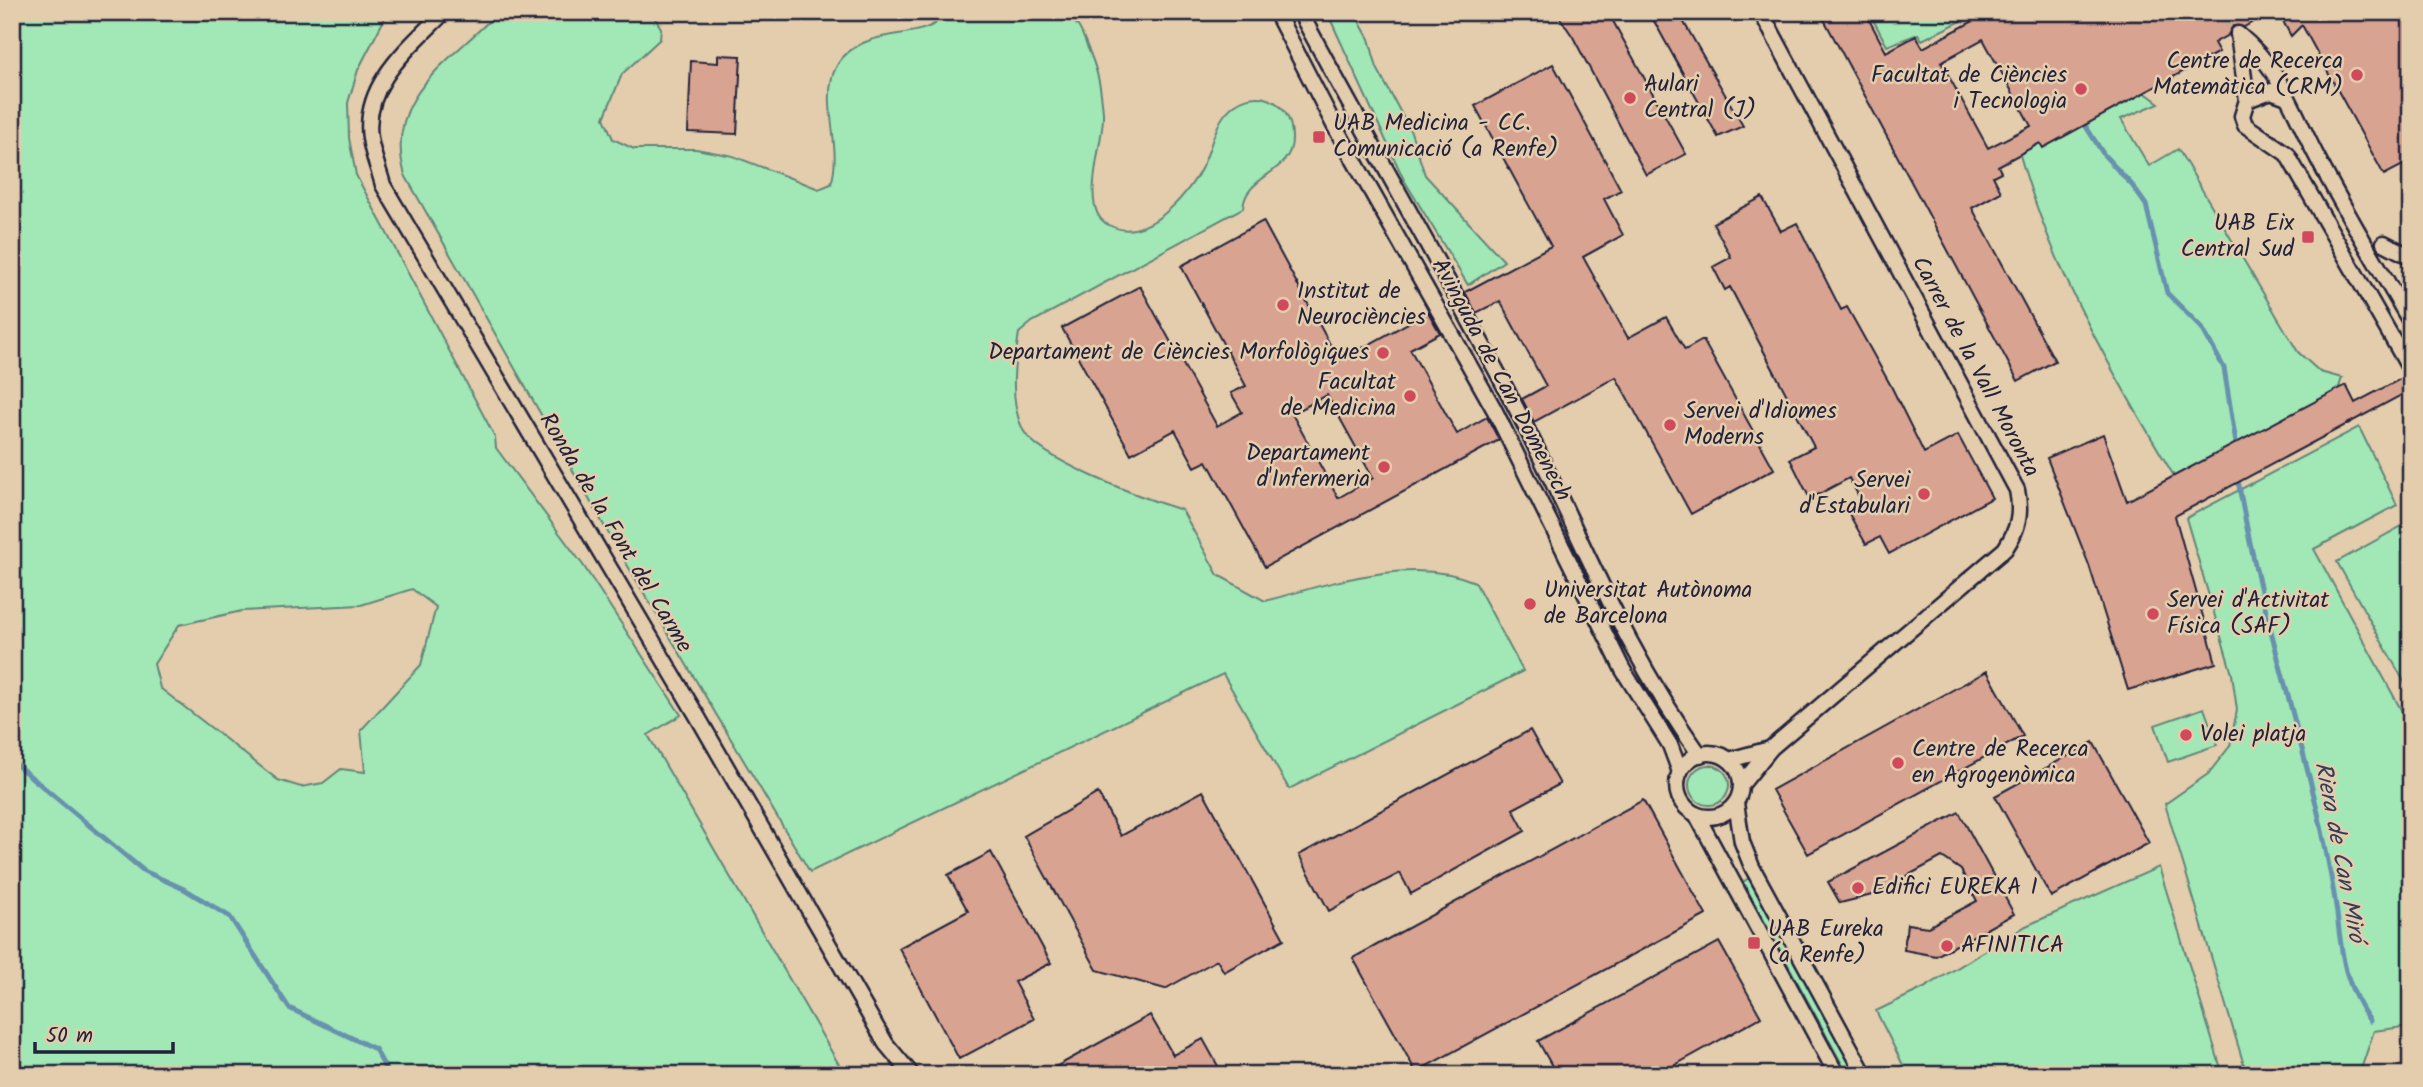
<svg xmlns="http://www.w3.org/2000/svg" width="2423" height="1087" viewBox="0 0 2423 1087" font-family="Kalam,sans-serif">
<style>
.green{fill:#a1e8b6;stroke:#628578;stroke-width:2;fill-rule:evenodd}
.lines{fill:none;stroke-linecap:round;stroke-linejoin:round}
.stream{stroke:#6891ae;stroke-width:5}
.building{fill:#d9a391;stroke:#22223b;stroke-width:2;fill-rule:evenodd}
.street-tunnel{stroke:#bcab96;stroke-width:14;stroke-dasharray:14 7;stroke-linecap:butt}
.street-casing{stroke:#22223b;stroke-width:19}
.street{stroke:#e3cdad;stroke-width:14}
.poi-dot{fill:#d1495b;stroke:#e3cdad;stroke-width:2.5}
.labels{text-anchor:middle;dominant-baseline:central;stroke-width:5;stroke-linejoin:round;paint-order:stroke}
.poi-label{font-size:23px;fill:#22223b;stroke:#e3cdad;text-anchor:start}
.street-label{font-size:23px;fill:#22223b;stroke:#e3cdad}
.water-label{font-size:24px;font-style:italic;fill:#343e58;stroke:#e3cdad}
</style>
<rect width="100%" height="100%" fill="#e3cdad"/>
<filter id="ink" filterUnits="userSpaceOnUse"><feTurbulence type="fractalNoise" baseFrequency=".0143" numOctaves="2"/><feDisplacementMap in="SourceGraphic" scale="14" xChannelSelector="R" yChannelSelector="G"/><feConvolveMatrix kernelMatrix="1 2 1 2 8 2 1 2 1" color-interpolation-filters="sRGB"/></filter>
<g filter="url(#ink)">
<path class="green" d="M12,12H388L358,70L348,103L349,138L356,175L495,437L496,448L583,565L681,715L648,735L845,1075H12ZM412,589L436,607L421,665L361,730L365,772L341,769L323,783L301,787L278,780L160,688L154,664L179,625L242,611L361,605Z
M498,12H651L661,28L660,39L622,74L604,118L613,139L634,149H696L733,156L819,189L831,184C847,137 802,71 863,43C886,32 913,36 935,24L940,12C964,12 1050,8 1067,16C1079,22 1083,36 1087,46C1098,70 1101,87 1103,113C1105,140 1078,208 1107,224C1144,246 1187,197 1202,167C1211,150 1213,129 1225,114C1251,82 1293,98 1292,139C1292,174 1245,175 1243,208L1032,322L1019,333C1014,363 1009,402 1023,430C1040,461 1146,499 1182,510L1218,575L1265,601C1328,584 1412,555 1475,582L1523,671L1289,789L1223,674L810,872L610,536L405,175C382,96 453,60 498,12Z
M1327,12H1354L1369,39L1377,68L1411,132L1425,175L1504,261L1468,285L1404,180Z
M1869,12H1980L1922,40L1918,34L1887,46Z
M2140,89L2159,103L2121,119L2149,166L2178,149L2298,352L2320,372L2342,378L2336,396L2177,481C2113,375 2051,268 2018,148Z
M2359,427L2397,505L2314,549L2411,728V1026L2374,1031L2359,1075H2247L2165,804L2208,774L2230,746L2237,710L2232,674L2186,518Z
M2411,521V694L2337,562Z
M2204,708L2217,745L2168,762L2155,725Z
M1689 785a20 20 0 1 1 40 0a20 20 0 1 1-40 0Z
M2159,867L2223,1075H1908L1876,1011L1924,988L2026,926Z
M1749,878L1856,1075H1848L1743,882Z"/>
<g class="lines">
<path class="stream" d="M2085,125L2104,155L2132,185L2146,205L2167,293L2202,328L2224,368L2236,443
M2238,480C2256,587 2288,691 2314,796C2323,832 2330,870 2336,906C2342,952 2342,981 2370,1021
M12,761L144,871L186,890L230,917L289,1008L375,1049L389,1075"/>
</g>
<path class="building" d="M1556,12H1608L1686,154L1646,175L1573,37Z
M1649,12H1678L1743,126L1718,137Z
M1820,12H1865L1886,52L1916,36L1923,48L1990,12H2271L2244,27L2233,26L2228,35L2214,43L2219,52L2043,148L2040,143L1998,166L2001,172L1993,176L2001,192L1972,208L2055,361L2018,381ZM1983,39L2031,126L1988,148L1941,62Z
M2278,12H2411V161L2384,175L2302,25L2291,36Z
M718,55L741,56L737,134L688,132L691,61L718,63Z
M1553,64L1621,190L1604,199L1623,235L1583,257L1628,338L1666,317L1685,350L1703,340L1774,469L1691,514L1616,377L1534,422L1522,399L1546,386L1500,301L1476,313L1465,292L1551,246L1475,106Z
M1762,197L1781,231L1797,223L1841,310L1847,307L1891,386L1924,453L1958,435L1992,498L1889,554L1880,537L1866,544L1849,514L1864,506L1849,478L1810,499L1790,459L1814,447L1730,287L1725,290L1713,267L1731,257L1713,223Z
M1263,221L1339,361L1428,312L1440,333L1410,349L1457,434L1487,417L1499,440L1265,567L1207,461L1195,467L1175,430L1131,454L1062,328L1140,286L1217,426L1242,412L1231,393L1246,386L1181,266ZM1327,395L1373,478L1338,498L1292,414Z
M2404,377L2411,381V390L2175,516L2216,663L2128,690L2089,565L2047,458L2103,434L2127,501L2346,385L2355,403Z
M1987,671L2023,736L1808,854L1772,790Z
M1530,730L1560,784L1513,809L1525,831L1411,894L1400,873L1329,911L1299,855Z
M2093,742L2149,843L2051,897L1995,796Z
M1203,791L1284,939L1224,972L1217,960L1165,989L1097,970L1024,836L1098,793L1121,836Z
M1643,800L1706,915L1416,1072L1353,958Z
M1959,812L2014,914L1936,956L1904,950L1907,924L1928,927L1977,901L1961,870L1942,857L1872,895L1840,903L1828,882Z
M991,852L1051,963L1014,982L1034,1019L959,1059L899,948L968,911L948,875Z
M1719,942L1761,1017L1657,1075H1557L1538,1041Z
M1150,1015L1173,1055L1203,1039L1223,1075H1041Z"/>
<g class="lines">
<path class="street-tunnel" d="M2225,12L2238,34"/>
<defs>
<path id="street" d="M444,12C411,46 362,84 370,138C372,153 379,170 383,185L696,714L886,1044L912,1075
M1276,12L1334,125L1494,409L1623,670L1670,745L1680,772
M1300,12C1370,144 1445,272 1514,404C1577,524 1619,643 1700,755
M2238,34L2247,100L2242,116L2245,125L2287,154L2411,371
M2238,34C2282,70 2292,110 2318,159C2347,215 2380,269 2411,323
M2247,100L2271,91L2287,97
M2384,243L2411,257
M1677 785a32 32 0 1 1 64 0a32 32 0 1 1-64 0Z
M1729,760L1770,749
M1741,785L1771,748L2005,549C2018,529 2022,515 2017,490L1761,12
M1736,803L1742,842L1752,867L1865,1075
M1696,814L1837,1075"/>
</defs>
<use href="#street" class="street-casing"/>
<use href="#street" class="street"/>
</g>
</g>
<g class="poi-dot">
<circle cx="2357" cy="75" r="7"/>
<circle cx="2081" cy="89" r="7"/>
<circle cx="1630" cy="98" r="7"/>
<rect x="1312" y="130" width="14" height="14" rx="3.5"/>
<rect x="2301" y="230" width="14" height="14" rx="3.5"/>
<circle cx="1283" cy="305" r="7"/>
<circle cx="1383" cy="353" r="7"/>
<circle cx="1410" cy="396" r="7"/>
<circle cx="1670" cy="425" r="7"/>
<circle cx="1384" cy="467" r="7"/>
<circle cx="1924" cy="494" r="7"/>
<circle cx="1530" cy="604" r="7"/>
<circle cx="2153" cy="614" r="7"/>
<circle cx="2186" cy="735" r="7"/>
<circle cx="1898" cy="763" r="7"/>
<circle cx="1858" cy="888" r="7"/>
<rect x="1747" y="936" width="14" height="14" rx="3.5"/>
<circle cx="1947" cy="946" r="7"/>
</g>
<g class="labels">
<g class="poi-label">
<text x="2343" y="62" text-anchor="end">Centre de Recerca<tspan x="2343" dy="26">Matemàtica (CRM)</tspan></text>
<text x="2067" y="76" text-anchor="end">Facultat de Ciències<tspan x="2067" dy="26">i Tecnologia</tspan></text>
<text x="1644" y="85">Aulari<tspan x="1644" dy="26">Central (J)</tspan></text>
<text x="1333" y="124">UAB Medicina - CC.<tspan x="1333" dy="26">Comunicació (a Renfe)</tspan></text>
<text x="2294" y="224" text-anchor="end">UAB Eix<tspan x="2294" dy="26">Central Sud</tspan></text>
<text x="1297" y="292">Institut de<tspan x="1297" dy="26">Neurociències</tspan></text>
<text x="1369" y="353" text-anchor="end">Departament de Ciències Morfològiques</text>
<text x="1396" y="383" text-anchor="end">Facultat<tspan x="1396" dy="26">de Medicina</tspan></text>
<text x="1684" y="412">Servei d'Idiomes<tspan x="1684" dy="26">Moderns</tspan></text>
<text x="1370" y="454" text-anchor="end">Departament<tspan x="1370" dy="26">d'Infermeria</tspan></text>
<text x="1910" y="481" text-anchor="end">Servei<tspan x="1910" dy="26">d'Estabulari</tspan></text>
<text x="1544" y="591">Universitat Autònoma<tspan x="1544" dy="26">de Barcelona</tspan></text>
<text x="2167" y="601">Servei d'Activitat<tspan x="2167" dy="26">Física (SAF)</tspan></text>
<text x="2200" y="735">Volei platja</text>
<text x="1912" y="750">Centre de Recerca<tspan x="1912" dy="26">en Agrogenòmica</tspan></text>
<text x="1872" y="888">Edifici EUREKA I</text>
<text x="1768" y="930">UAB Eureka<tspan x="1768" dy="26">(a Renfe)</tspan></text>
<text x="1961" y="946">AFINITICA</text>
</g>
<g class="street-label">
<text transform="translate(1975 367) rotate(62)">Carrer de la Vall Moronta</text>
<text transform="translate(1501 380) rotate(62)">Avinguda de Can Domenech</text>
<text transform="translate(615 533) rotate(59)">Ronda de la Font del Carme</text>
</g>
<g class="water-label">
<text transform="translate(2339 852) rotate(79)">Riera de Can Miró</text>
</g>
</g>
<rect width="2423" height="1087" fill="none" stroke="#e3cdad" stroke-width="42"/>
<rect x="21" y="21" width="2381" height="1045" fill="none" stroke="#22223b" stroke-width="2.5" filter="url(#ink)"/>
<path d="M35 1042v10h138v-10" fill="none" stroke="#22223b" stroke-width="3.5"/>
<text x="46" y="1042" font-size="21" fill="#22223b" stroke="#e3cdad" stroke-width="5" paint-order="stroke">50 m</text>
</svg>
